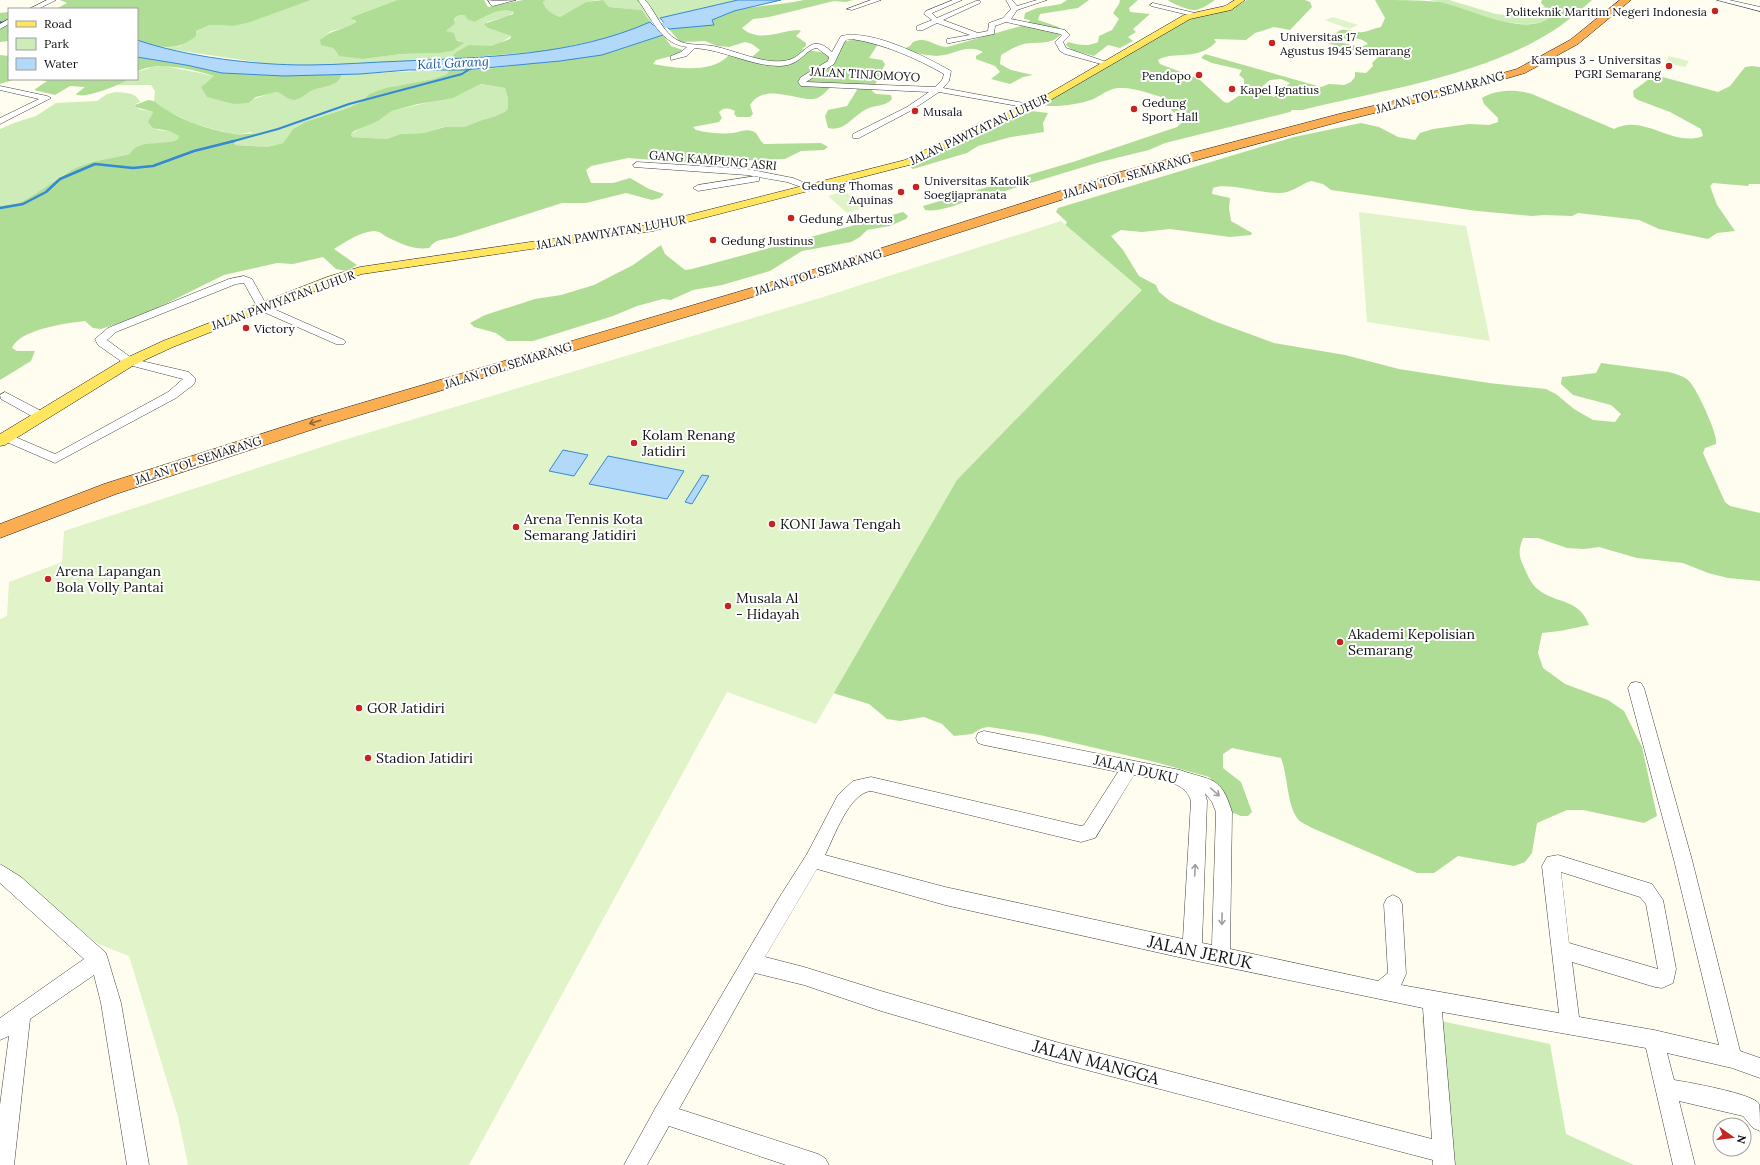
<svg xmlns="http://www.w3.org/2000/svg" width="1760" height="1165" viewBox="0 0 1760 1165" font-family="Lora,serif">
<style>
.green{fill:#ceecb7}
.forest{fill:#b0dd96;fill-rule:evenodd}
.pitch{fill:#e1f3c9}
.water{fill:#b2d9f9;stroke:#3588d4}
.lines{fill:none;stroke-linecap:round;stroke-linejoin:round}
.stream-far1{stroke:#3588d4;stroke-width:2}
.stream{stroke:#3588d4;stroke-width:2.5}
.river{fill:#b2d9f9;fill-rule:evenodd}
.minor-casing{stroke:#424242;stroke-width:1}
.major-casing{stroke:#202020;stroke-width:1}
.highway-casing{stroke:#202020;stroke-width:1}
.minor{fill:#fff;fill-rule:evenodd}
.major{fill:#ffe560;fill-rule:evenodd}
.highway{fill:#fbad52;fill-rule:evenodd}
.oneway{stroke:#916634}
.oneway2{stroke:#9f9f9f}
.poi-dot{fill:#c6241f;stroke:#fff;stroke-width:1.5}
.labels{text-anchor:middle;dominant-baseline:central;stroke-width:4;stroke-linejoin:round;paint-order:stroke}
.far-poi-label{font-size:12px;fill:#0f0f0f;stroke:#fff;text-anchor:start}
.far-street-label{font-size:12px;fill:#0f0f0f;stroke:#fff}
.far-water-label{font-size:13px;font-style:italic;fill:#115aa7;stroke:#fff}
.poi-label{font-size:14px;fill:#0f0f0f;stroke:#fff;text-anchor:start}
.street-label{font-size:14px;fill:#0f0f0f;stroke:#fff}
.near-street-label{font-size:17px;fill:#0f0f0f;stroke:#fff}
</style>
<rect width="100%" height="100%" fill="#fffdf0"/>
<path class="green" d="M311,0H397L352,17L356,22L349,27L331,31L322,38L321,44L333,48L337,54L363,59L402,54L439,53L461,41L456,40L446,31L455,24L454,20L459,15H465L475,22C486,16 501,7 514,12L508,16L487,22L488,28L511,36L497,45L491,46H467L449,59L350,64L307,65L262,63L162,48L180,46L196,31L210,25L233,26Z
M546,0H598L586,2L560,17C553,14 546,11 543,2Z
M603,0H738L650,22L642,10L609,7Z
M1429,0H1449L1496,14L1506,15L1545,7L1553,9L1554,13C1532,42 1459,5 1429,0Z
M165,66L215,76L204,84L207,97C221,100 236,103 250,100C259,98 268,93 277,92C283,94 287,100 294,100C301,100 305,94 311,91C321,86 339,88 342,74L449,70L447,74L433,79L397,86L369,94L361,102L348,108L305,122L293,129L283,143L267,147L235,145L234,143L255,136L251,132L236,135L195,124L165,110L154,101L155,91L151,85H116L128,79H137V72L152,67Z
M481,84L505,88L508,99V108L506,111L496,116L482,120L464,127H444L423,133L400,134L387,139L352,137L351,134L365,125L378,121L392,111L459,95Z
M116,92C125,93 136,92 140,102L135,104L139,109L153,112L150,118L158,130L169,131L180,136L178,139L167,143L149,144L130,154L92,162L75,168L30,197L19,203L0,206V129L14,123L36,116L56,103L97,101L107,94Z
M1422,1017L1550,1044L1566,1134L1634,1165H1437Z"/>
<path class="forest" d="M60,0H311L250,22L233,26L210,25L196,31V36C177,52 158,48 137,40V9H56L67,3Z
M397,0H484L488,7L523,0H546L543,2C546,11 553,14 560,17L586,2L603,0L609,7L642,10L650,22L621,35L546,51L449,59L458,51L469,45L491,46L510,39L511,36L488,28L484,24L513,14L514,12C501,7 486,16 475,22L467,19L465,15H459L454,19L455,24L446,31L454,33L456,40L464,43L452,51L439,53L402,54L363,59L339,56L333,48L321,45L320,40C331,29 343,31 356,22L355,20L351,19L352,17Z
M804,0H853L846,2L834,1L769,17L753,19L742,28C758,43 779,31 798,30L801,31L796,36L806,43V46L802,49L825,53L835,50L842,42L867,37L878,44L869,58L882,60L885,64L872,91L876,94L891,95L892,99C886,106 877,105 869,108C855,113 845,133 828,128L825,116L828,110L847,106L857,90L851,84C846,84 839,83 835,85C826,88 823,99 812,99C792,99 764,83 750,105L753,114L750,117H737L734,114L735,111C729,108 724,107 719,112L722,118L719,122L693,127L696,130C707,133 721,134 733,133C739,132 747,129 752,131C758,132 759,141 764,144L821,143L828,147L824,150L801,151L785,159L727,161L717,165L628,158L591,166L586,170L591,183H613L630,178L649,189L664,194L660,198L652,200L626,193L586,203H562L455,237C444,240 436,238 429,248C414,250 401,244 387,237C383,235 380,231 374,231C360,232 345,242 334,249L357,265L347,271L336,269L323,257L293,264L277,263L224,275L141,316L101,329L93,328L85,321C67,323 20,329 12,348L17,351H35L31,361L0,380V206L19,203L30,197L75,168L92,162L130,154C138,138 164,147 178,139L179,136L169,131L153,128L148,122L153,112L136,107L135,105L148,100L154,101C177,120 205,128 233,134C242,136 249,131 258,135L234,143L235,145L267,147L283,143L293,129L305,122L348,108L361,102L369,94L386,88L433,79L447,74L449,70L485,69L602,55L663,35L671,46L683,50L676,55L656,60L653,64C676,68 710,74 728,56L752,57L760,50L752,44L745,42L729,47L717,46L705,41L683,42L679,41L669,29C683,27 697,25 711,20C719,18 726,13 734,11C757,5 781,5 804,0ZM481,84L505,88L508,99V108L506,111L496,116L482,120L464,127H445L423,133L400,134L387,139L352,137L351,134L354,131L378,121L392,111L418,104L453,98Z
M1067,0H1089L1078,8L1040,14L1038,20L1059,27L1060,35C1050,46 1037,41 1024,44C1016,46 1009,50 1001,55L1000,64L1011,70L1033,75L1023,77L1010,84L991,79L1000,72L995,66L976,59V56L983,52C966,43 954,56 936,56C925,55 913,53 903,49L910,46L913,42C928,36 932,46 947,47L1028,24L1030,20L1024,19L1025,13L1037,8L1061,4Z
M1120,0H1138L1129,8L1130,12L1150,14L1133,29L1136,32L1128,37L1133,41L1120,48L1108,45L1094,56L1072,50L1066,45L1068,42C1080,45 1087,47 1098,42L1099,36L1112,30L1119,19L1113,13L1119,4Z
M1168,0H1215C1211,3 1200,10 1195,10C1191,11 1170,3 1168,0Z
M1247,0H1305L1310,2L1312,7L1290,30L1274,27L1255,33L1246,40L1214,39L1216,42C1197,62 1175,50 1158,60L1160,64L1199,79L1224,102L1228,103L1243,93L1247,87L1244,84V79L1239,75L1242,70L1212,63L1201,58L1205,54L1321,87L1329,84L1344,85L1351,82L1355,77V72L1366,73L1373,66L1372,63L1378,57L1327,43L1331,40L1360,47L1368,44C1354,32 1341,44 1334,37C1340,23 1353,34 1363,32C1369,31 1375,28 1381,27L1385,18L1375,0C1397,0 1419,0 1439,2C1468,7 1531,42 1554,13L1553,9L1545,7L1541,3L1542,0H1592C1579,11 1566,23 1551,32C1481,76 1382,90 1302,110H1292L1290,112L1165,143L1149,150L1100,162L985,197C966,199 944,213 925,210L923,206L1076,161L1177,127L1181,123V118L1171,110L1168,99C1153,95 1137,88 1122,88C1110,87 1101,96 1091,100C1079,104 1051,109 1039,104L1163,28L1211,11L1237,6ZM1281,79L1290,83L1274,97L1257,91L1270,80Z
M9,12V41L0,42V13Z
M0,55L9,56V79H16L0,84Z
M137,57L186,65L222,73L284,76L342,74C339,88 321,86 311,91C305,94 301,100 294,100C287,100 283,94 277,92L256,97L248,103L234,104L207,97L201,87L214,76C194,70 156,60 137,72Z
M1752,66L1760,67V184H1749L1748,186L1713,183L1710,186L1717,205L1735,231L1717,233L1708,239L1659,229L1639,220L1578,213L1572,216L1544,215L1532,216L1477,211L1331,190L1323,184L1311,181C1299,185 1291,194 1277,193C1261,193 1225,182 1213,188L1212,194L1230,198L1229,208L1231,221L1252,233L1251,235L1230,237L1170,229L1142,232L1121,230L1111,236L1123,250L1139,276L1156,285L1159,292L1170,301L1214,321L1274,343L1345,355L1399,369L1489,383L1546,389L1556,394L1574,409L1593,420L1615,422L1621,414L1611,405L1573,395L1561,384L1562,377L1596,373L1601,363L1669,372C1676,374 1684,376 1689,381C1696,387 1719,436 1716,444L1705,448L1703,453L1725,502L1730,506L1760,513V581L1728,578L1708,573L1683,563L1637,558L1599,547L1584,549L1567,548L1538,538H1523C1519,549 1518,554 1523,565C1527,574 1531,585 1540,591C1559,604 1579,599 1589,625L1560,631L1542,633L1538,653L1543,668L1565,684L1608,700L1624,711L1642,747L1657,816L1644,823L1583,810H1567L1537,823L1532,853L1525,862L1514,866L1458,856L1434,873H1417L1312,828C1308,825 1301,823 1298,819C1287,806 1288,776 1281,758L1232,748L1223,754V768L1241,782L1252,812L1248,816H1241L1231,812L1223,790L1209,777L1155,762L1040,735L989,727L982,728L972,734L954,736L942,724L924,717L900,721L887,719L869,704L833,693L1067,222L1056,212L1058,208L1294,137L1361,123L1379,127L1398,137L1415,140L1420,133L1433,129L1469,124L1489,125L1498,122V118L1484,104L1482,98C1496,89 1517,89 1532,94L1614,129C1644,113 1673,148 1703,136L1701,129L1670,112L1638,100L1634,97L1633,91L1653,76H1659L1718,92L1730,86L1745,67Z
M34,79H128C121,85 82,100 76,94L85,87L70,86L55,95L34,90L47,81Z
M1032,111L1048,113L1043,123L1044,132L1011,137L978,146L967,153L913,169L911,168L912,165C944,151 975,134 1007,121C1016,118 1023,112 1032,111Z
M903,212L908,216L906,219L890,226L867,230L860,237L851,242L802,251L770,271L722,285L693,290L671,300L663,299L637,306L613,316L533,341H507L496,333L474,327L470,323L485,315L535,299L561,295L594,285L633,265L661,245L665,254L685,270L692,269Z"/>
<path class="pitch" d="M1333,17L1358,25L1349,29L1325,20Z
M1669,56L1689,61L1685,67L1665,63Z
M845,191L864,208L847,213L828,196Z
M1359,212L1466,226L1490,341L1367,322Z
M1061,221L1142,290L957,480L816,724L727,692L469,1165H188L178,1117L129,956L98,944L0,862V619L7,616L9,582L62,562L64,531L337,442L820,298Z"/>
<path class="water" d="M738,0H781L734,11L712,20L714,25L669,29L660,18Z
M650,22L663,35L602,55L560,61L464,70H408L360,74L284,76L222,73L186,65L137,57V40C187,57 254,65 307,65C339,65 372,62 404,61C487,57 573,56 650,22Z
M563,450L588,455L574,476L549,471Z
M608,456L684,471L667,499L589,484Z
M702,475L709,476L692,504L685,502Z"/>
<g class="lines">
<path class="stream-far1" d="M0,22L9,24
M230,142L278,129L349,104L462,74L473,67"/>
<path class="stream" d="M0,208L23,204L46,192L60,179L95,164L133,168L153,166L194,151L234,141"/>
<path class="river" d="M695,13L701,16L699,18L626,40L620,37L622,35Z"/>
<defs>
<path id="minor" d="M47,0H56L38,9H29Z
M488,0L495,1L516,0L493,6L491,5Z
M638,0H645C656,12 662,32 677,40C687,46 702,44 713,46C734,50 767,66 788,60C806,56 810,31 832,52L841,36C872,29 924,56 951,71L949,81L943,88L1029,104L1033,106L1029,108L939,92L912,110L859,138H853V134L907,107L929,92L801,86L798,82L801,77L828,61L829,57L817,48C805,49 801,66 779,66C751,66 724,50 695,48L687,56L671,60V56L681,52L687,47C661,44 652,19 638,0ZM852,39C884,44 916,58 944,74L942,80L935,87L806,82L834,64L844,43L846,40Z
M871,0H881L852,10L847,9Z
M953,0H962L932,13L937,18L976,1H980V3L943,20L978,33L988,31L989,23L1003,18L1011,9L1006,0H1012L1017,6L1037,0H1047L1017,10L1011,19L1065,30L1070,35L1063,42L1066,48L1112,64L1108,66L1065,54L1060,51L1055,42L1062,35L1060,34L1006,22L995,26L994,34L950,43H947V39L970,35L937,23L923,30H917V26L932,20L924,14L926,11Z
M1717,0H1729L1760,7V11Z
M1153,3L1199,14L1201,15L1197,17L1151,6L1150,5Z
M9,19V24L0,29V24Z
M0,86L47,96L51,98L0,124V118L39,99L0,90Z
M637,162L747,169L793,178L815,187L810,190L787,182L747,175L634,167L633,165Z
M756,176L759,177V181L698,191L693,188L698,185Z
M244,276L252,279L267,306L344,340L346,342L344,344H336L259,310L244,283L236,284L116,332L107,340L133,359L189,372L195,378V382L193,385L176,398L55,463L2,440L0,437L6,433L55,454L168,392L183,379L125,364L98,345L95,339L108,328L229,279Z
M5,392L45,413L47,416L41,420L37,419L1,399L0,395Z
M1636,682L1641,683L1644,688L1692,860L1740,1051L1760,1058V1078L1732,1068L1667,1053L1674,1080C1687,1082 1755,1094 1759,1104C1760,1110 1760,1124 1760,1131L1753,1128L1743,1116L1679,1101L1695,1165H1673L1646,1048L1442,1012L1455,1165H1433V1160L1056,1062L881,1011L804,985L755,973L679,1109L818,1154L825,1158L829,1165H786L669,1126L647,1165H624L656,1107L779,898L807,854L838,795L853,781L871,777L1081,826L1084,825L1118,772L984,745L978,743L976,738L978,733L984,731L1180,770C1211,781 1221,775 1232,812L1230,949L1378,981L1388,973L1384,904L1387,898L1393,895L1399,898L1402,904L1406,974L1401,985L1559,1013L1542,866L1547,857L1558,855L1652,884L1663,900L1676,969L1673,983L1662,988L1655,987L1572,962L1579,1017L1654,1030L1719,1045L1674,860L1628,688L1631,683ZM1134,775C1153,779 1185,779 1191,801L1183,939L945,887L825,855C834,837 849,793 871,791L1081,842L1095,838ZM1205,793L1212,802L1216,812L1212,945L1202,943L1207,801ZM817,869L945,905L1192,960L1423,1008L1432,1139L1056,1042L881,991L804,967L765,957ZM1561,872L1640,897L1646,904L1658,969L1569,943Z
M0,864L21,877L106,953L121,1003L149,1165H127L101,1003L94,975L30,1019L14,1165H0V1105L9,1036L0,1040V1018L84,959L0,883Z"/>
<path id="major" d="M1235,0H1245L1231,10L1190,19L1042,105L983,129L913,164L653,231L362,274L335,283L173,347L134,365L5,445L0,446V434L124,359L163,341L327,277L360,267L653,224L905,160L975,125L1036,101L1184,15L1225,6Z"/>
<path id="highway" d="M1620,0H1631L1578,44L1525,73L1460,92L1346,120L1130,178L829,274L323,426L116,494L0,538V524L104,484L311,418L819,268L1120,172L1339,114L1453,87L1517,69L1570,40Z"/>
</defs>
<use href="#minor" class="minor-casing"/>
<use href="#major" class="major-casing"/>
<use href="#highway" class="highway-casing"/>
<use href="#minor" class="minor"/>
<use href="#major" class="major"/>
<use href="#highway" class="highway"/>
</g>
<defs><path id="oneway-shaft" d="M-6 0H5M1.5-3L5.5 0L1.5 3" fill="none" stroke-width="1.6" stroke-linecap="round" stroke-linejoin="round"/></defs>
<use class="oneway" href="#oneway-shaft" transform="translate(315 422) rotate(163)"/>
<g class="oneway2">
<use href="#oneway-shaft" transform="translate(1215 792) rotate(42)"/>
<use href="#oneway-shaft" transform="translate(1195 870) rotate(-87)"/>
<use href="#oneway-shaft" transform="translate(1222 919) rotate(91)"/>
</g>
<g class="poi-dot">
<circle cx="1715" cy="11" r="4"/>
<circle cx="1272" cy="43" r="4"/>
<circle cx="1669" cy="66" r="4"/>
<circle cx="1199" cy="75" r="4"/>
<circle cx="1232" cy="89" r="4"/>
<circle cx="1134" cy="109" r="4"/>
<circle cx="915" cy="111" r="4"/>
<circle cx="916" cy="187" r="4"/>
<circle cx="901" cy="192" r="4"/>
<circle cx="791" cy="218" r="4"/>
<circle cx="713" cy="240" r="4"/>
<circle cx="246" cy="328" r="4"/>
<circle cx="634" cy="443" r="4"/>
<circle cx="772" cy="524" r="4"/>
<circle cx="516" cy="527" r="4"/>
<circle cx="48" cy="579" r="4"/>
<circle cx="728" cy="606" r="4"/>
<circle cx="1340" cy="642" r="4"/>
<circle cx="359" cy="708" r="4"/>
<circle cx="368" cy="758" r="4"/>
</g>
<g class="labels">
<g class="far-poi-label">
<text x="1707" y="11" text-anchor="end">Politeknik Maritim Negeri Indonesia</text>
<text x="1280" y="36">Universitas 17<tspan x="1280" dy="14">Agustus 1945 Semarang</tspan></text>
<text x="1661" y="59" text-anchor="end">Kampus 3 - Universitas<tspan x="1661" dy="14">PGRI Semarang</tspan></text>
<text x="1191" y="75" text-anchor="end">Pendopo</text>
<text x="1240" y="89">Kapel Ignatius</text>
<text x="1142" y="102">Gedung<tspan x="1142" dy="14">Sport Hall</tspan></text>
<text x="923" y="111">Musala</text>
<text x="924" y="180">Universitas Katolik<tspan x="924" dy="14">Soegijapranata</tspan></text>
<text x="893" y="185" text-anchor="end">Gedung Thomas<tspan x="893" dy="14">Aquinas</tspan></text>
<text x="799" y="218">Gedung Albertus</text>
<text x="721" y="240">Gedung Justinus</text>
<text x="254" y="328">Victory</text>
</g>
<g class="far-street-label">
<text transform="translate(865 74) rotate(3)">JALAN TINJOMOYO</text>
<text transform="translate(1440 92) rotate(-15)">JALAN TOL SEMARANG</text>
<text transform="translate(979 129) rotate(-25)">JALAN PAWIYATAN LUHUR</text>
<text transform="translate(713 160) rotate(5)">GANG KAMPUNG ASRI</text>
<text transform="translate(1127 176) rotate(-16)">JALAN TOL SEMARANG</text>
<text transform="translate(611 232) rotate(-10)">JALAN PAWIYATAN LUHUR</text>
<text transform="translate(818 272) rotate(-17)">JALAN TOL SEMARANG</text>
<text transform="translate(283 300) rotate(-20)">JALAN PAWIYATAN LUHUR</text>
<text transform="translate(508 365) rotate(-17)">JALAN TOL SEMARANG</text>
<text transform="translate(198 460) rotate(-18)">JALAN TOL SEMARANG</text>
</g>
<g class="far-water-label">
<text transform="translate(453 63) rotate(-3)">Kali Garang</text>
</g>
<g class="poi-label">
<text x="642" y="435">Kolam Renang<tspan x="642" dy="16">Jatidiri</tspan></text>
<text x="524" y="519">Arena Tennis Kota<tspan x="524" dy="16">Semarang Jatidiri</tspan></text>
<text x="780" y="524">KONI Jawa Tengah</text>
<text x="56" y="571">Arena Lapangan<tspan x="56" dy="16">Bola Volly Pantai</tspan></text>
<text x="736" y="598">Musala Al<tspan x="736" dy="16">- Hidayah</tspan></text>
<text x="1348" y="634">Akademi Kepolisian<tspan x="1348" dy="16">Semarang</tspan></text>
<text x="367" y="708">GOR Jatidiri</text>
<text x="376" y="758">Stadion Jatidiri</text>
</g>
<g class="street-label">
<text transform="translate(1136 769) rotate(13)">JALAN DUKU</text>
</g>
<g class="near-street-label">
<text transform="translate(1200 952) rotate(12)">JALAN JERUK</text>
<text transform="translate(1096 1062) rotate(15)">JALAN MANGGA</text>
</g>
</g>
<rect x="8" y="8" width="130" height="72" fill="#ffffff" stroke="#9f9f9f"/>
<rect x="16" y="21" width="20" height="6" fill="#ffe560" stroke="#9f9f9f"/>
<text x="44" y="28" font-size="12" fill="#0f0f0f">Road</text>
<rect x="16" y="38" width="20" height="12" fill="#ceecb7" stroke="#9f9f9f"/>
<text x="44" y="48" font-size="12" fill="#0f0f0f">Park</text>
<rect x="16" y="58" width="20" height="12" fill="#b2d9f9" stroke="#9f9f9f"/>
<text x="44" y="68" font-size="12" fill="#0f0f0f">Water</text>
<g transform="translate(1732 1137) rotate(104)"><circle r="19" fill="#ffffff" stroke="#9f9f9f"/>
<path d="M0-3L7 15L0 10L-7 15Z" fill="#c6241f"/>
<text y="-6" font-size="11" font-weight="bold" text-anchor="middle" fill="#0f0f0f">N</text>
</g>
</svg>
